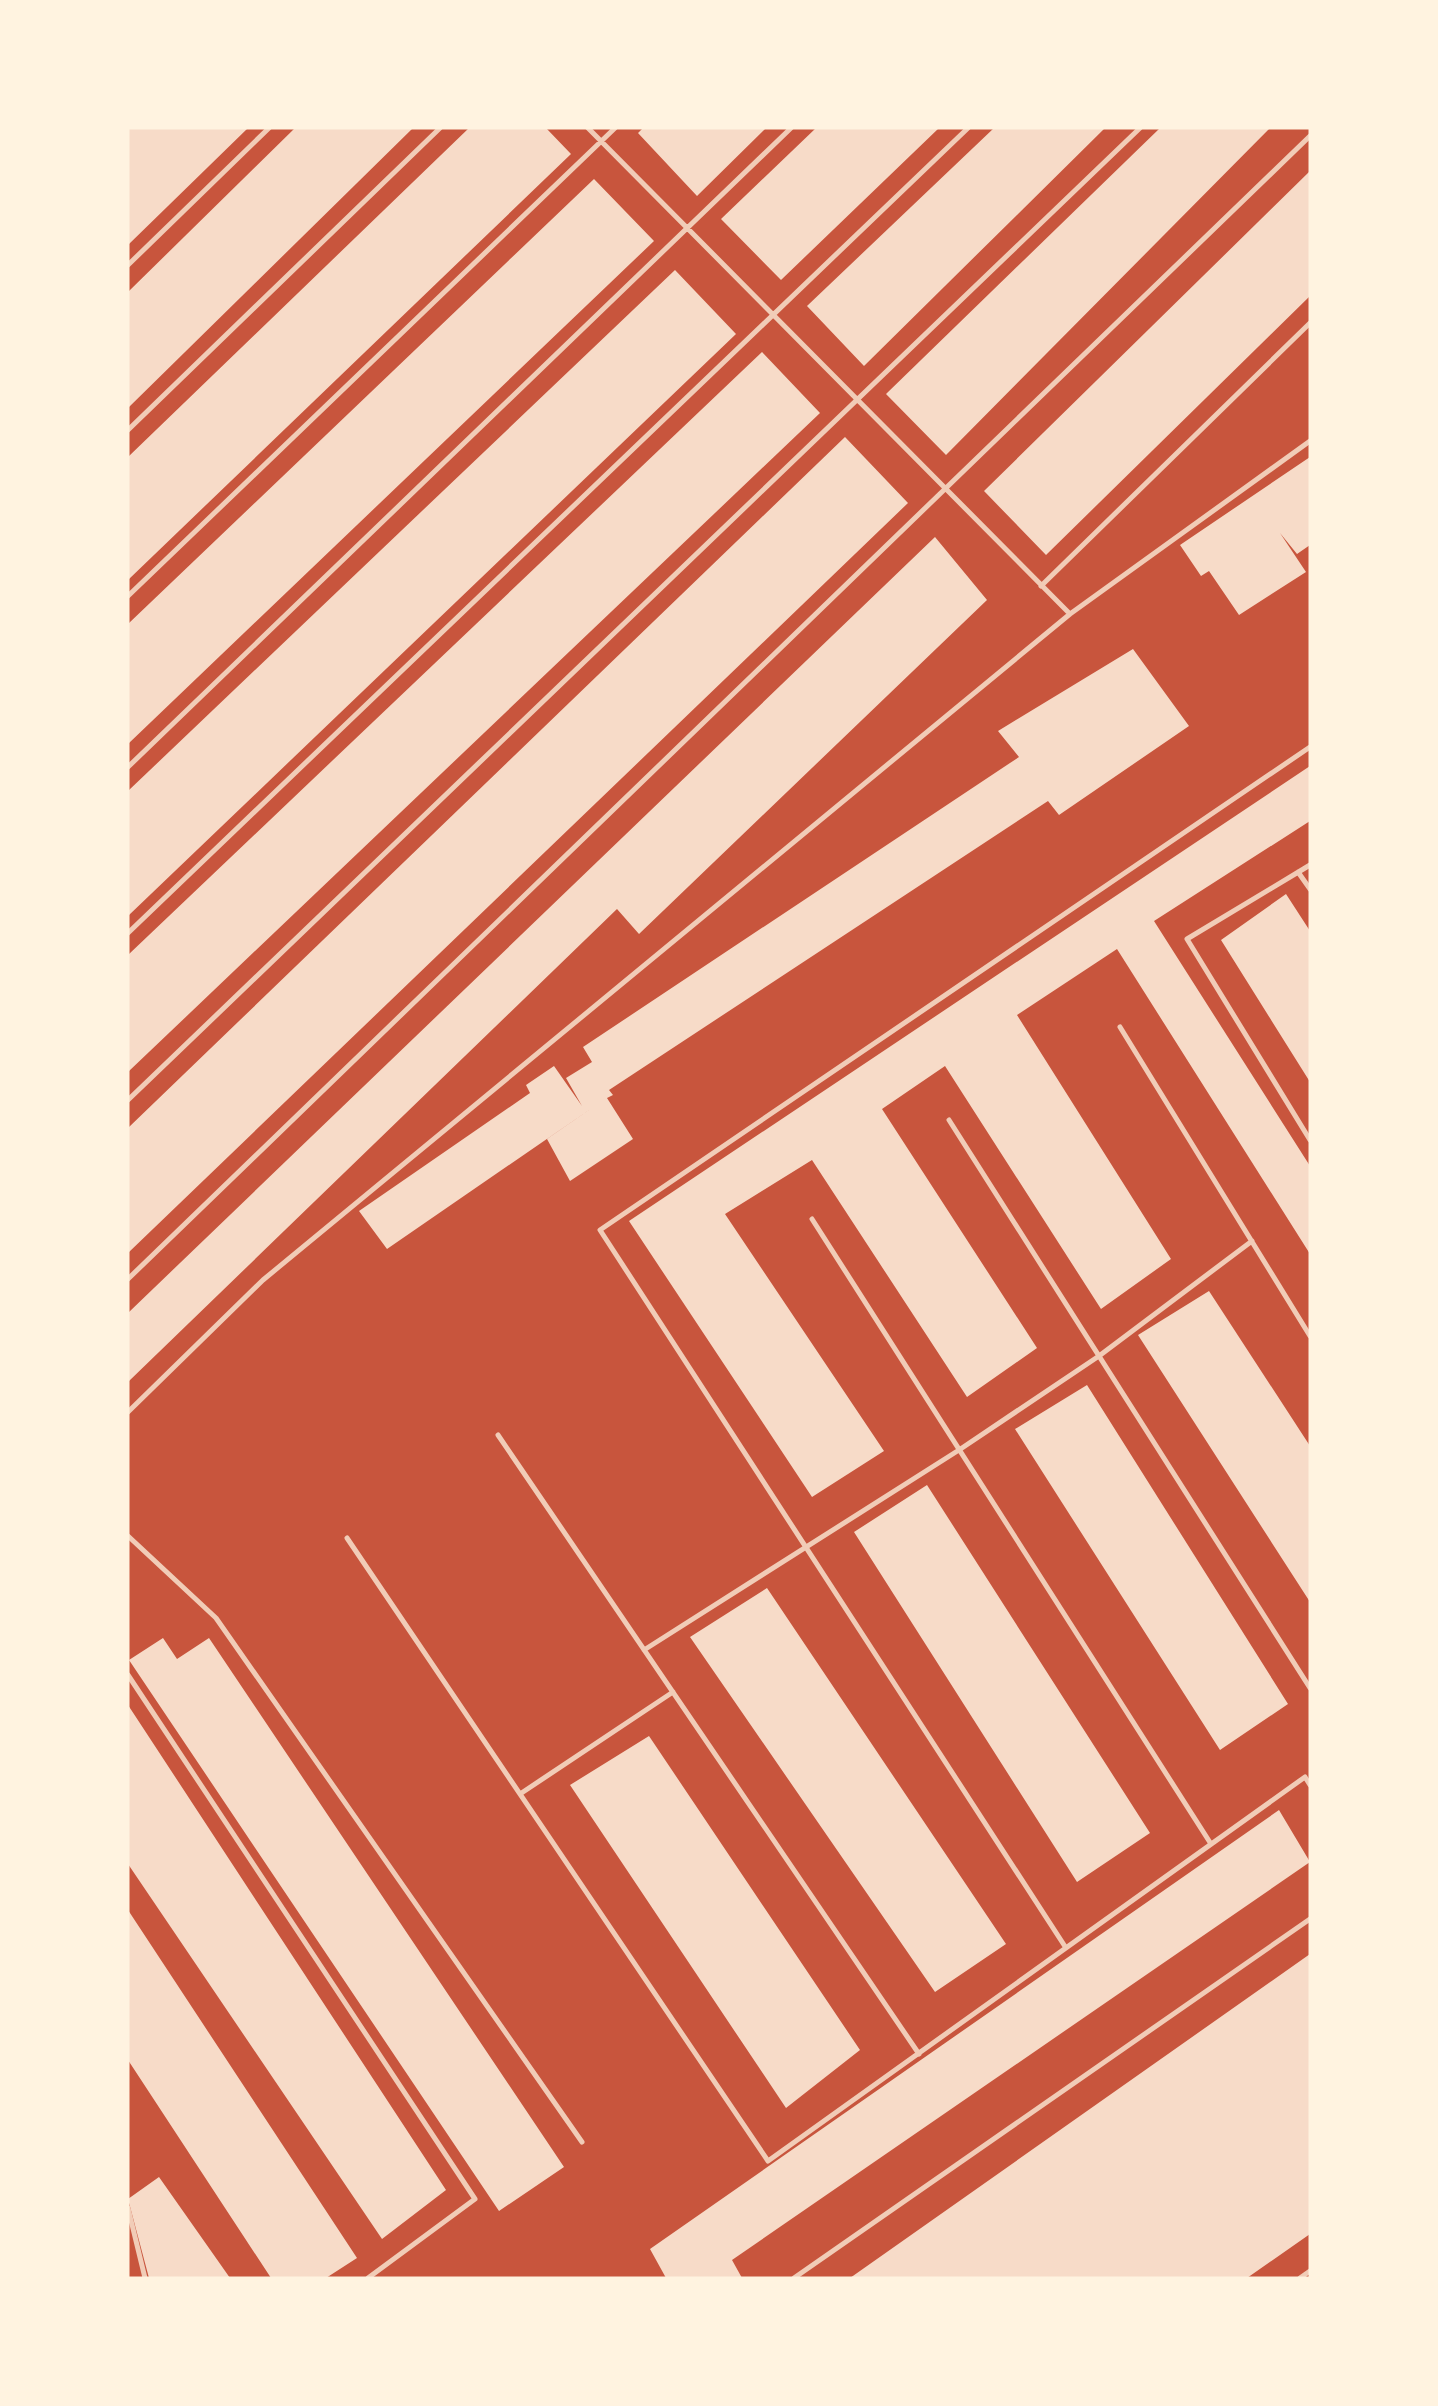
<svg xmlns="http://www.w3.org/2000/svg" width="1438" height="2406" viewBox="0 0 1438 2406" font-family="'Nunito Sans',sans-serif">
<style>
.building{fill:#f7dbc8}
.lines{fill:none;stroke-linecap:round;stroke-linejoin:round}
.service{stroke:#f1ccb7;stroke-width:5}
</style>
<rect width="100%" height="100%" fill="#c8553d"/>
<path class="building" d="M128,128H248L128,245Z
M295,128H413L128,408V292Z
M469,128H546L571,154L128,580V457Z
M643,128H766L697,196L638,133Z
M816,128H939L781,280L721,219Z
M994,128H1105L864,366L807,306Z
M1160,128H1270L946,455L886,394Z
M1310,171V296L1046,555L984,491Z
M594,179L654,241L128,744V624Z
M675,270L736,334L128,916V791Z
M762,352L820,413L128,1072V955Z
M845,437L908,503L128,1253V1128Z
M1310,457V545L1297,554L1280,533L1306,572L1239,615L1209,571L1201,576L1180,545Z
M935,537L987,600L639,934L617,909L128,1382V1313Z
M1133,649L1189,726L1059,815L1048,801L609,1090L613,1095L607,1098L633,1139L570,1181L547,1139L602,1101L387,1249L359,1211L530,1093L526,1085L554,1066L582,1106L566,1078L592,1062L583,1047L1019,757L998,731Z
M1310,766V821L1154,921L1310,1166V1254L1117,949L1017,1015L1171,1259L1101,1309L945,1066L882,1109L1037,1348L967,1397L812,1160L725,1214L884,1451L812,1497L629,1221Z
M1286,894L1310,931V1082L1221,940Z
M1209,1291L1310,1446V1602L1138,1335Z
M1087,1385L1288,1704L1220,1750L1015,1429Z
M927,1485L1150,1833L1077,1882L854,1532Z
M767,1588L1006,1944L935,1992L690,1637Z
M163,1638L177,1659L209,1638L564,2167L499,2211L129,1660Z
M128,1705L446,2190L382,2239L128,1864Z
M649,1736L860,2050L786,2108L570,1785Z
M1279,1810L1310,1862L732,2260L742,2278H666L650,2249Z
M128,1910L357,2258L326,2278H271L128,2060Z
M1310,1954V2234L1247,2278H850Z
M159,2177L230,2278H149L128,2199Z"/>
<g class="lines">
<path class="service" d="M588,128L1070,614L1310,441
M128,265L269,128
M128,430L440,128
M1041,586L1310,323
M128,596L615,128
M128,767L791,128
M1310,865L1187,939L1310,1140
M1298,872L1310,889
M128,933L968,128
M1120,1027L1310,1336
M128,1100L1140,128
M949,1120L1310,1688
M812,1219L1211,1844
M128,1279L1310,136
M128,1412L263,1280L1070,614
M498,1435L919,2054
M128,1536L216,1618L582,2142
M347,1538L768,2161L1305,1777L1310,1785
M644,1650L959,1450L1099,1356L1252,1241
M128,1675L475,2199L368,2278
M520,1794L673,1692
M1066,1948L600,1230L1310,747
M128,2208L145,2278
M794,2278L1310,1919
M1300,2278L1310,2271"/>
</g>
<rect width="1438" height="2406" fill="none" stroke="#fff3e0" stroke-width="259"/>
</svg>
